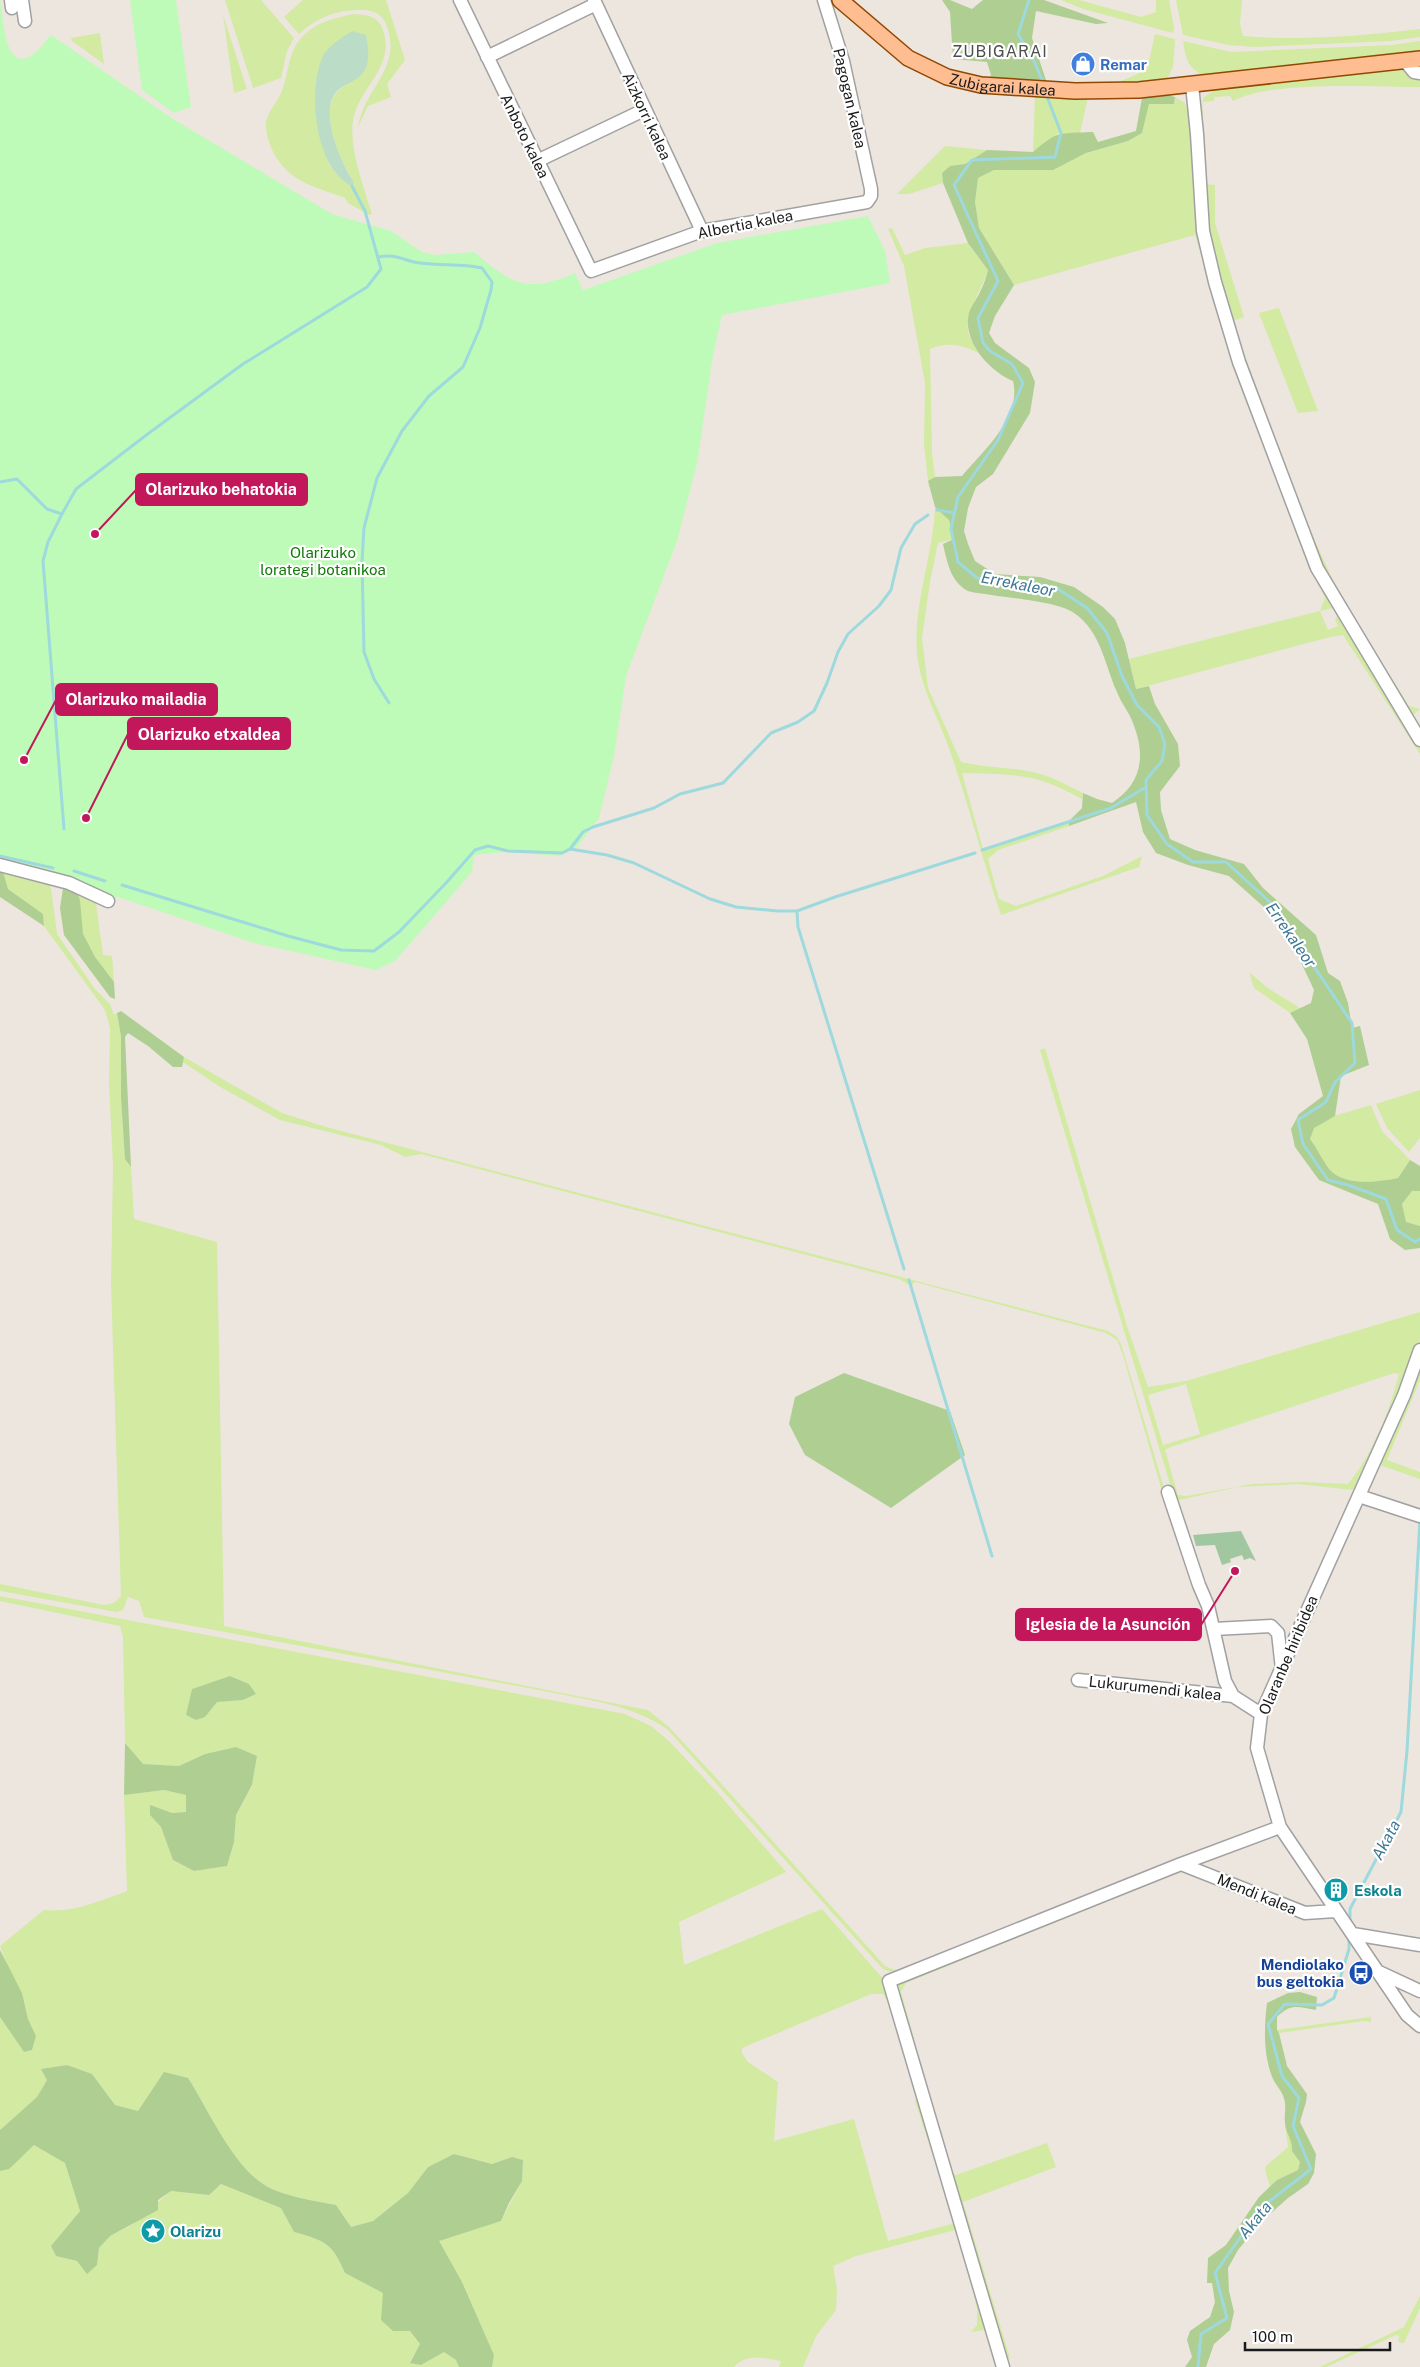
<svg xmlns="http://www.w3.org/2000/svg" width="1420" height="2367" viewBox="0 0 1420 2367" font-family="'Public Sans',sans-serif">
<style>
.grass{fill:#d2eaa2;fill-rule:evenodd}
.forest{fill:#aece92}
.wetland{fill:#bbdcc7}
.cemetery{fill:#a0c79f}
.park{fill:#befbb8}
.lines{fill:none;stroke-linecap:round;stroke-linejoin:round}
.stream{stroke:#9dd9dd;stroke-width:3}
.minor-casing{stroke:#a1a1a1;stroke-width:15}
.major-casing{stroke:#914800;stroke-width:18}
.minor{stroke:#fff;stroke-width:12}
.major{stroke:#ffbd92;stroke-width:15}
.labels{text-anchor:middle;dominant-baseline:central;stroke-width:4.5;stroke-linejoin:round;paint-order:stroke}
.shop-label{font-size:15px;font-weight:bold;fill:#366cbe;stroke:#fff;text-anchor:start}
.street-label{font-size:15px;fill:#1a1a1a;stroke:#fff}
.park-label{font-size:15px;fill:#117a07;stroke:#fff}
.culture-label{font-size:15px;font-weight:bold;fill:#0d838f;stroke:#fff;text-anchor:start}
.transit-label{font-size:15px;font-weight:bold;fill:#164399;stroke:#fff;text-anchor:end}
.neighbourhood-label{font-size:16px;letter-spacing:1px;fill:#4d4d4d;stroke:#fff}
.water-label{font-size:16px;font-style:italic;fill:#3d7895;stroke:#fff}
.leader{fill:none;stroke:#c2185b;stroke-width:2}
.callout-dot{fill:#c2185b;stroke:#fff;stroke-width:2}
.callout{fill:#c2185b;stroke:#c2185b;stroke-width:2}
.callout-label{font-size:16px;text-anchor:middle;font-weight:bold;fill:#fff}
</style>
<rect width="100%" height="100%" fill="#ede6df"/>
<path class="grass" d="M225,0H261L294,38L287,51L281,78L253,88Z
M303,0H386L405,60L387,84L391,97L368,106L358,127C364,88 404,67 386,24C382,14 373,10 362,10C336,10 318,17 299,34L284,17Z
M1061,0H1079L1141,17L1156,12V0H1169L1174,28L1173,33L1083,9Z
M1176,0H1242L1240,24L1243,36C1301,41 1362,36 1420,29V37L1391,41L1254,47L1228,45L1183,35Z
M353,14C366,15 378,15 383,30C396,68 358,87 353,121C349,148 364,188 372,214L369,215L348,203L345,198C324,190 295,183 281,164C272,153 265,136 266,122C268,111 278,101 282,91C289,72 288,50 304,35C317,22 335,18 353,14ZM333,44L363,73C355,78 345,84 338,91C317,111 341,162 354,182L338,176L329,163L321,140Z
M223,15L247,89L234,93Z
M100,33V34L104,64L72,41L71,38Z
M1155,34L1175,39L1173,67L1167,79L1157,81L1124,82L1121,81L1147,70Z
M1183,41L1231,52L1393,45L1420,41V52L1203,76C1187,66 1186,59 1183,41Z
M1397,69L1403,70L1420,78V87C1373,87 1272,80 1233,101L1230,96L1214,97V101L1202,102L1203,114H1200L1203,98L1215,90Z
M1035,94L1088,97L1080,133H1059L1033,152Z
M1175,97L1184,102L1190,114L1203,244L1314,569L1333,608L1320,611L1328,630L1338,626L1335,619L1338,615L1420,746V754L1343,635L1330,637L1136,689L1129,659L1320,611L1325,598L1310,567L1242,388L1195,235L1014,285L979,228L975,202L978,178L994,170H1053L1086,153L1128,141L1142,133L1149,104H1174Z
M945,146L987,150L965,164L950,166L942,173L943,183L909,194H897Z
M1204,184L1215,185V223L1244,317L1230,322L1210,247Z
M892,228L905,255L925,248L968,243L988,270C983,286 965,316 968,331C969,338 975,346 978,353C962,344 946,342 930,349L932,453L935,477L928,481L924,445L925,383L904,266L888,229Z
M1278,308H1279L1318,411L1298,413L1259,313Z
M1241,345L1306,521L1331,576L1361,629L1409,706L1420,709L1413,715L1420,725V731L1328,580L1238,346Z
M935,507L949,520L954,539L938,543L930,582L922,638L928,688L961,762C985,768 1010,767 1033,772C1051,776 1067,785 1083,793L1082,799C1067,791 1052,783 1035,779C1012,773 986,774 962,773L983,849L1069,821V826L998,850L988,859L999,899L1016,906L1103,876L1142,856L1139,867L1001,915C983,861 969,806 950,751C939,719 921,689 917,654C913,605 933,556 935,507Z
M2,868L46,881L51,888L57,934L95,989L110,1004L114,1015L117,1013L121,1036V1097L125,1159L131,1167L134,1219L217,1242L224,1626L648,1710L669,1727L719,1781L885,1966L895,1970L905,1968L1065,1906L893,1973L883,1969L872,1957L668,1730C632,1705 597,1702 555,1693L144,1617L139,1601L128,1597L123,1610L117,1612L0,1591V1584L104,1605L114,1603L121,1596L111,1284L113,1166L109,1084L110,1029L105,1010L44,926L43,914L8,889Z
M77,890L95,896L103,955L112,956L114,982C103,968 86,950 83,933C80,918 80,904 77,890Z
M1249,972L1269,989L1300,1008L1290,1013L1254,988Z
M1045,1048L1127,1326L1148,1387L1186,1381L1420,1312V1340L1409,1371L1353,1490L1298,1484L1238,1487L1175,1501L1040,1050ZM1394,1373L1399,1374C1389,1412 1373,1454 1348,1484L1302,1482L1253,1484L1187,1496L1178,1495L1165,1450L1168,1448ZM1186,1384L1200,1434L1163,1445L1148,1395Z
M184,1057L282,1113L326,1127L1108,1331L1117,1337L1121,1344L1168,1501L1165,1502L1123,1355L1117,1340L1106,1333L915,1282L911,1286L899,1279L421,1154L405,1157L381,1145L280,1120L220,1087L183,1062Z
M1420,1090V1138L1409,1152L1387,1128L1376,1104Z
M1371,1105L1382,1131L1410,1160L1398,1178C1379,1182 1348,1186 1332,1172C1323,1164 1317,1148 1310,1139L1313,1128L1334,1116Z
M1412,1191H1420V1226L1405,1222L1402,1204Z
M1420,1366V1380L1387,1460L1420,1472V1479L1377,1464Z
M0,1596L625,1714L651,1726L669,1741L718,1793L786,1872L679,1922L684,1965L822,1909L885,1981L1000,2367H997L985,2330L971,2332L977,2325V2308L960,2235L955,2230L856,2256L833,2266L837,2289L836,2310L816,2336L803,2367H779L781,2361C764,2358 747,2353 734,2367H492L494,2355L462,2282L438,2240L501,2221L522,2181L523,2160L512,2157L492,2164L454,2154L428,2167L408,2193L373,2221L351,2227L336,2205C315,2201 281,2196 263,2184C232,2164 208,2109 188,2078L164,2073L138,2111L115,2105L92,2074L67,2065L42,2069L47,2080L37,2097L0,2130V2017L24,2052L32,2050L36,2036L28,2019L22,1993L9,1970L0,1946L44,1910C73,1913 100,1901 127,1891L124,1795L164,1790L186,1795L187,1812L172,1813L150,1806V1815L161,1827L173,1860L194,1871L227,1866L234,1842L236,1815L252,1786L257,1756L236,1747L205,1754L179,1766L143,1764L125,1743L123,1637L120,1626L0,1601ZM230,1676L249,1684L256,1694L243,1700L217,1702L205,1717L196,1720L186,1715L192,1689ZM871,1994H883L890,2006L916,2097L915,2101L955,2223L888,2241L854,2119L774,2141L778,2082L748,2062L742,2053V2048Z
M1136,1885L1137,1889L906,1983L901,1992L951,2173L956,2175L1047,2143L1056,2167L963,2202L1010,2358L1004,2360L896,1987L898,1982Z
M1371,2017V2022L1364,2021L1279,2033L1277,2030Z
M1285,2124L1293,2143L1292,2151L1300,2162L1298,2170L1277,2180L1270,2187L1265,2170L1266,2166L1288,2147Z
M34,2145L65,2163L80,2211L51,2246L56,2256L77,2261L87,2273L97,2265L99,2248L110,2236L130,2226L171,2191L209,2195L221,2184L281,2208L294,2232C326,2241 332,2243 345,2273L383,2293L393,2331H410L420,2344L410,2362L421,2365L444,2352L456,2360L459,2367H0V2171L9,2168Z
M1420,2296V2308L1404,2343L1398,2342L1399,2336L1396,2335L1326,2367H1320L1404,2327Z"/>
<path class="forest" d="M942,0H950L972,9L983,0H1044L1108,23L1096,24L1036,11L1032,38L1047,83L990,80L991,75L987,62L953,59L950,12Z
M1164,94L1175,97L1174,104H1149L1142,133L1128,141L1086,153L1053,170H994L978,178L975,202L979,228L1014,285L995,316L989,333L995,343L1029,368L1035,382L1030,413L993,474L976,487L968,508L964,531L968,544L975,561L995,574L1040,577L1074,587L1103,607L1115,619L1125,643L1136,689L1149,686L1155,704L1178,744L1180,766L1160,792L1161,810L1170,839L1195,850L1244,864L1263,888L1316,935L1328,973L1340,981L1348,1003L1352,1028L1360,1026L1369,1065L1341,1076L1335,1116L1314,1128L1310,1139C1317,1148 1324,1164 1332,1172C1348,1186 1379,1182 1398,1178L1410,1160L1420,1166V1191H1412L1402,1204L1406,1222L1420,1226V1248L1405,1250L1390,1239L1378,1204L1319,1180L1295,1147L1291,1129L1299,1114L1323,1096L1307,1039L1290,1013L1311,1003L1314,990L1298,956L1275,917L1229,876L1188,865L1156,853L1143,832L1136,802L1069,826V821L1082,808L1083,793L1097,799L1112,803C1142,783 1146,756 1133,723C1129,712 1121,703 1117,692C1105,666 1101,631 1074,613C1057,601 1007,598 985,594C980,593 971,593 966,590C950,580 947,561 943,544L954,539L949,520L935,507L928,481L935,477L962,476C984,450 1022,417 1013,381C989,371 962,341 969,313C971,306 977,299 980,292C984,285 986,277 988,270L968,243L943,183L942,173L950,166L965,164L987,150L1033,152C1060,129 1059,134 1093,132L1098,142L1136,131L1142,98Z
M0,868H2L8,889L43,914L44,926L0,897Z
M63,888L77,890L80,901L83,934L95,957L114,982L115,999L110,997L64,935L60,908Z
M121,1011L184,1057L182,1067H173L148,1046L128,1033L125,1037L131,1167L125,1159L121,1097V1036L117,1013Z
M844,1373L950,1411L965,1455L891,1508L805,1455L789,1424L795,1397Z
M230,1676L249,1684L256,1694L243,1700L217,1702L205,1717L196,1720L186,1715L192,1689Z
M125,1743L143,1764L179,1766L205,1754L236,1747L257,1756L252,1785L236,1815L234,1842L227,1866L194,1871L173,1860L161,1827L150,1815V1805L172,1813L186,1812V1795L164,1790L124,1795Z
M0,1950L22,1993L28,2019L36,2036L32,2050L24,2052L0,2017Z
M1300,1992L1317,1997L1316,2010C1298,2007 1291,2003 1277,2017V2030L1279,2033L1287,2066L1307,2094L1306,2102L1300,2122L1316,2154L1314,2173L1308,2184L1288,2198L1262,2221L1238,2250L1228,2268L1229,2291L1234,2312L1230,2330L1214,2344L1206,2367H1185L1192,2357L1187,2340L1190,2331L1210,2317L1215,2302L1212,2283H1207L1208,2258L1226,2245L1259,2197L1277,2180L1298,2170L1300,2162L1292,2151C1293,2139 1285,2133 1285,2122C1284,2115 1286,2109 1285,2103C1284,2093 1277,2087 1273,2079C1263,2055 1264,2028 1267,2003L1288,1993Z
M67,2065L92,2074L115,2105L138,2111L164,2072L188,2078C208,2109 232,2164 263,2184C281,2196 315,2201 336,2205L351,2227L373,2221L408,2193L428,2167L454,2154L492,2164L512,2157L523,2160L522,2181L509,2203L501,2221L439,2241L462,2282L494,2355L492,2367H459L456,2360L444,2352L421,2365L410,2363L420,2344L410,2331H393L381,2320L383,2293L345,2273C332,2243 326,2241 294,2232L281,2208L221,2184L209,2195L171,2191L158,2200V2210L110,2236L99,2248L97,2265L87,2274L77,2261L56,2256L51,2246L80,2211L65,2163L34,2145L9,2169L0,2171V2130L37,2097L47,2080L41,2069Z"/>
<path class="wetland" d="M352,31L366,35C368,47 371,62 363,73C357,81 344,84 337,91C318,111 341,163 354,182L352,186C315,169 307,90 323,56C329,45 342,38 352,31Z"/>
<path class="cemetery" d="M1241,1531L1256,1561L1250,1558L1244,1560L1242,1555L1230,1559L1231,1562L1222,1565L1215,1545L1196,1546L1193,1535Z"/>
<path class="park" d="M0,0C4,14 3,74 32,55C39,51 45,41 51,35L173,119L332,214L391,231L422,252L436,255L474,252C512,284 527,294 575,273L583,290L717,243L868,216L885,251L890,283L722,315L713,355L697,464L677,541L626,676L614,756L599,818L577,847L560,856L503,852L474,855L472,872L395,961L376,970L254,943L118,897L95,896L0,868Z
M130,0H176L191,107L174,113L142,90Z"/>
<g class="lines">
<path class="stream" d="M1029,0L1018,34L1035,63L1043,83
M1046,94L1061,133L1055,157L972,160L954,185L998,281L978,318L983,343L990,351L1012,364L1023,383L998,440L958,497L951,529L958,562L977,578L1055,587L1087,608L1107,633L1122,676L1137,705L1159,727L1165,744L1162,761L1146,780L1147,815L1167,844L1193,862H1226L1272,904L1352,1023L1355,1063L1335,1082L1326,1102L1298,1120L1303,1144L1328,1180L1348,1185L1386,1199L1397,1230L1415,1242L1420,1239
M378,257C397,253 403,261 420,263C441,266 461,263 482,268L492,282L491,290L480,328L463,367L429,396L402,431L377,478L364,528L362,562L364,652L374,679L389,703
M0,482L17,479L47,509L62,514L48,542L43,561L64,829
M937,510L955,513
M62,514L76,489L149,433L243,364L367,287L381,269L365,211L352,186
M570,849L607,855L634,863L710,899L736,907L778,911H797L835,897L975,853
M982,850L1111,808L1146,787
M0,856L53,868
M74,871L105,881
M122,885L288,936L341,950L374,951L399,932L446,883L475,850L488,846L508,851L562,853L570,849L583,832L593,827L654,808L680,794L723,783L771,733L798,722L814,711L827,683L838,652L848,634L879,606L891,590L901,548L915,524L928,515
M797,911L798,927L904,1269
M909,1280L992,1556
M1350,1922V1909L1401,1812L1407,1751L1420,1519
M1198,2367L1201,2334L1227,2318L1215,2273L1262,2207L1311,2169L1293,2126L1299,2098L1282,2076L1268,2024L1285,2004L1322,2005L1334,1998L1349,1949V1938"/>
<defs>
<path id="minor" d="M11,0L12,8
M22,0L25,21
M460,0L591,271L702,231L867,202L871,196V189L843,61L824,0
M594,0L702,231
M487,57L596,4
M1405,61L1414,72L1420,73
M1192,85L1197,134L1203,231L1215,282L1239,362L1317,568L1420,740
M537,161L644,110
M0,865L69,883L108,901
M1420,1350L1404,1395L1261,1714L1257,1748L1280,1827L1407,2015L1420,2026
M1168,1492L1199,1585L1208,1606L1225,1681L1233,1696L1261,1714
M1359,1496L1420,1516
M1214,1629L1271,1626L1278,1633L1282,1669
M1078,1680L1233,1696
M1181,1864L1305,1913L1335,1911
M1353,1934L1420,1945
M1379,1972L1420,1991
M1003,2367L889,1981L1181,1864L1280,1827"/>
<g id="major">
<path id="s1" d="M840,0L908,58L947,77L981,85L1075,91L1139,90L1420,59"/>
</g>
</defs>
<use href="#minor" class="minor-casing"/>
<use href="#major" class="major-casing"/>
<use href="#minor" class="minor"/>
<use href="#major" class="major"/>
</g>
<defs>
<symbol id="shop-disc" viewBox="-11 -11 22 22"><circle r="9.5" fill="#3f7fe0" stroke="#fff"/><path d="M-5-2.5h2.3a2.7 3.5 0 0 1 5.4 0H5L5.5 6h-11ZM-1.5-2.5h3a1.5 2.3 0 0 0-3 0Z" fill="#fff"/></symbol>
<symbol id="building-disc" viewBox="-11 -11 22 22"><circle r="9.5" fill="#0f9aa8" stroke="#fff"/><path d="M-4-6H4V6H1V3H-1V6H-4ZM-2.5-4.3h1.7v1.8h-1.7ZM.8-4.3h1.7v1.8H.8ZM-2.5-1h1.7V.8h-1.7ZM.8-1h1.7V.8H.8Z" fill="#fff"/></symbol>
<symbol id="bus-disc" viewBox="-11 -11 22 22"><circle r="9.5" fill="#1a4fb4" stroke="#fff"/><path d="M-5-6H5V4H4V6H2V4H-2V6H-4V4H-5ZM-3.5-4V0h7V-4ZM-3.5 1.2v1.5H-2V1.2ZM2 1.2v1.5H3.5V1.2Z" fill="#fff"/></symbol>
<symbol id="sight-disc" viewBox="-11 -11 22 22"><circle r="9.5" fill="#0f9aa8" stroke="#fff"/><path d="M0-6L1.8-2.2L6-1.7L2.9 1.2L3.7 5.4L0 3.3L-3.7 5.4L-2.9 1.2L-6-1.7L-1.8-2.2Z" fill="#fff"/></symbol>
</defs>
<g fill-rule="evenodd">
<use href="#shop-disc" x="1069" y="50" width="28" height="28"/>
<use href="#building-disc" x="1322" y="1876" width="28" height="28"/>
<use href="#bus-disc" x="1347" y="1959" width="28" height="28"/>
<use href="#sight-disc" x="139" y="2217" width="28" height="28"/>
</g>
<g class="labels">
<g class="shop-label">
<text x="1100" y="64">Remar</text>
</g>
<g class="street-label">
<text stroke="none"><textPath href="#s1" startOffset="189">Zubigarai kalea</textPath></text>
<text transform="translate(850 98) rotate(77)">Pagogan kalea</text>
<text transform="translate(647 116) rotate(65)">Aizkorri kalea</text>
<text transform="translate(525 136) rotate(64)">Anboto kalea</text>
<text transform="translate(745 224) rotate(-11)">Albertia kalea</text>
<text transform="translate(1288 1655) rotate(-67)">Olaranbe hiribidea</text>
<text transform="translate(1155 1688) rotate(6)">Lukurumendi kalea</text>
<text transform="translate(1257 1894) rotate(22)">Mendi kalea</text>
</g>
<g class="park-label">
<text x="323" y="552">Olarizuko<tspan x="323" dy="17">lorategi botanikoa</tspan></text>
</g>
<g class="culture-label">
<text x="1354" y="1890">Eskola</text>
<text x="170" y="2231">Olarizu</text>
</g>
<g class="transit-label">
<text x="1344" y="1964">Mendiolako<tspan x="1344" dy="17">bus geltokia</tspan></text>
</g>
<g class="neighbourhood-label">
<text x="1000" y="51">ZUBIGARAI</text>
</g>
<g class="water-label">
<text transform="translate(1018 584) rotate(11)">Errekaleor</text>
<text transform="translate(1291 935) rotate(55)">Errekaleor</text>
<text transform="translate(1386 1840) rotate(-62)">Akata</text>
<text transform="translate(1255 2220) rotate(-51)">Akata</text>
</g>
</g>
<path class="leader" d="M95 534L136 490M24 760L56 700M86 818L128 734M1235 1571L1201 1625"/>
<g class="callout-dot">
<circle cx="95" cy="534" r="5"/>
<circle cx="24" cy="760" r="5"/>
<circle cx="86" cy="818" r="5"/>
<circle cx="1235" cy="1571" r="5"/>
</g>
<g class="callout">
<rect x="136" y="474" width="171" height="31" rx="5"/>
<rect x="56" y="684" width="161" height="31" rx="5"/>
<rect x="128" y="718" width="162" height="31" rx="5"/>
<rect x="1016" y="1609" width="185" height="31" rx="5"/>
</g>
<g class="callout-label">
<text x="221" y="495">Olarizuko behatokia</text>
<text x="136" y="705">Olarizuko mailadia</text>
<text x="209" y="740">Olarizuko etxaldea</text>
<text x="1108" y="1630">Iglesia de la Asunción</text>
</g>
<path d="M1245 2342v8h145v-8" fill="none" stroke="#1a1a1a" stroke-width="2.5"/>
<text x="1252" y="2342" font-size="15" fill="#1a1a1a" stroke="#ffffff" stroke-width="4" paint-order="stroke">100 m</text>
</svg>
